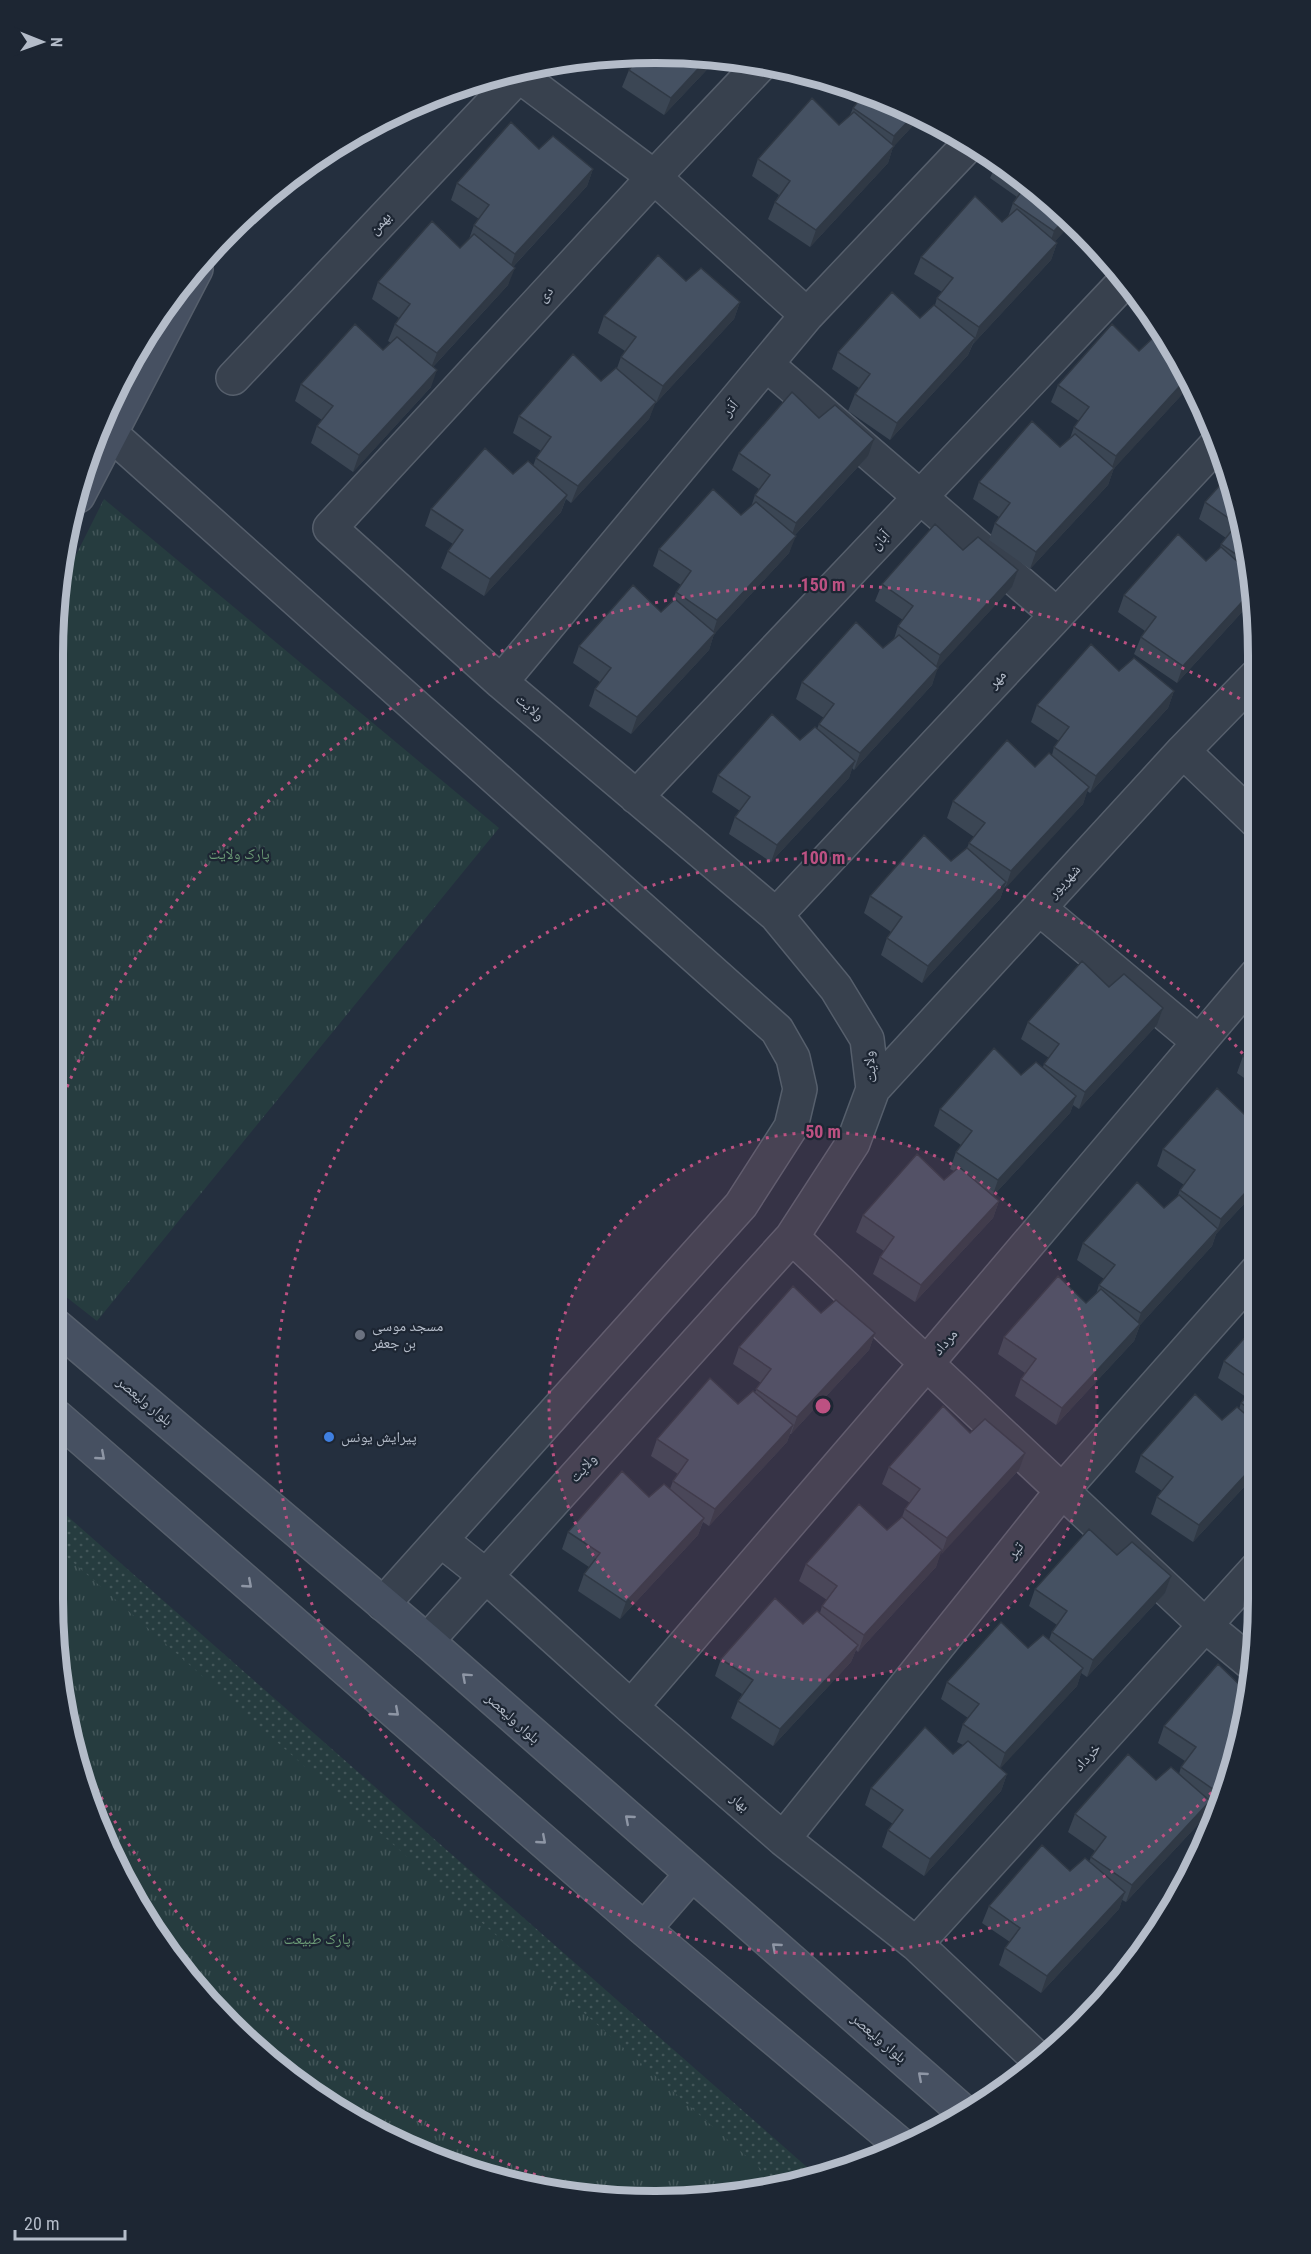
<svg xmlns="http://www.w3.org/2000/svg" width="1311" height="2254" viewBox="0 0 1311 2254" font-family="'Roboto Condensed','Noto Naskh Arabic',sans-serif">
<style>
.grass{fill:url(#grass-dots)}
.park{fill:url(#park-tufts)}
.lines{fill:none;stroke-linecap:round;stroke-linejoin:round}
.street-casing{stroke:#565f6c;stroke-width:36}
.secondary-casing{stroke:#565f6c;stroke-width:36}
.street{stroke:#38414e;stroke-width:33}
.secondary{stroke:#465061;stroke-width:33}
.wall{fill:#3b4654}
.shaded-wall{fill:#303945}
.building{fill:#455162;stroke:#303945;stroke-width:1.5}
.oneway{stroke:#8e96a5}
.ring{fill:none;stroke:#bd5182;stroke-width:3;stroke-dasharray:3 6}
.worship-dot{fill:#6b7280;stroke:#1d2633;stroke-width:2}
.shop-dot{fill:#3f7fe0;stroke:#1d2633;stroke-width:2}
.labels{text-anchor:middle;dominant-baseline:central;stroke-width:4.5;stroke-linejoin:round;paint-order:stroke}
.street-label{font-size:15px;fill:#b4bcc9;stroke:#1d2633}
.park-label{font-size:15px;fill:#6b9a76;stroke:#1d2633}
.poi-label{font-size:15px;fill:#b4bcc9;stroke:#1d2633;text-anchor:start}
.rim{fill:none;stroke:#b4bcc9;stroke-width:8}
.centre{fill:#bd5182;stroke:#1d2633;stroke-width:3}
.ring-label{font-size:18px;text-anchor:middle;font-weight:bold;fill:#bd5182;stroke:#1d2633;stroke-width:4.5;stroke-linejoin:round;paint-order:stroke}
</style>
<defs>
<pattern id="grass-dots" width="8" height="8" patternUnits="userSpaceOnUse" patternTransform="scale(1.5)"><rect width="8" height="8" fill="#263c3f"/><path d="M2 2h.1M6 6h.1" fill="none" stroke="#435659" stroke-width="1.8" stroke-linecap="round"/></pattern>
<pattern id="park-tufts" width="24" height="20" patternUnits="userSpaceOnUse" patternTransform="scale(1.5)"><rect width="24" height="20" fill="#263c3f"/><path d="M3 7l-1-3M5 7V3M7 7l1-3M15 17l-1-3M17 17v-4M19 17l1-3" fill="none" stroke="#435659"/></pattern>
</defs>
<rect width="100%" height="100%" fill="#242f3e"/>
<path class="grass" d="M57,1507L817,2176L695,2200L577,2196L499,2181L389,2139L320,2100L229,2025L177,1965L115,1866L84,1792L58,1678Z"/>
<path class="park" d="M104,499L499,828L97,1321L56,1289L54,616L59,589Z
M57,1548L778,2184L695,2200L577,2196L499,2181L389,2139L320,2100L229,2025L177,1965L115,1866L84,1792L58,1678Z"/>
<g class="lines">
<defs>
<path id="street" d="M513,71L654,177L807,315
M766,364L1057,615
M233,378L526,68
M110,433L777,1030L793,1058L800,1089L791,1127L741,1205L383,1604
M501,682L807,315L970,143
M1183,751L1257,822
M636,797L1123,283
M1039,908L1199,1042
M776,915L1218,443
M873,1089L1183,751L1257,675
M792,1237L1206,1626L1252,1664
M442,1541L486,1576L631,1707L783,1839L916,1944L1040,2061
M427,1641L792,1237L853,1143L873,1089L867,1039L836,988L776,915L501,682L330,528L654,177L762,63
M631,1707L926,1364L1257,974
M783,1839L1062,1491L1257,1271
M916,1944L1257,1568"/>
<path id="secondary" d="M78,496L196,269
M56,1326L427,1641L966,2114
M57,1417L644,1929L902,2146
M644,1929L692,1874"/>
</defs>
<use href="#street" class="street-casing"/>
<use href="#secondary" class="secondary-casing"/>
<use href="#street" class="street"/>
<use href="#secondary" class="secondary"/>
</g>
<path class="wall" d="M655,52L717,59L664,115L622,87L629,70L634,63L623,56Z
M830,81L886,98L921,117L893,147L888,163L810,247L768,219L775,202L779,195L752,176L758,159L839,125L850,115L853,108L857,102L830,83Z
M539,149L593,169L587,186L513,267L508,285L433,367L431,387L353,472L311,443L317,426L322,420L295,401L301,384L383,350L391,343L388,341L395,324L399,318L372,299L378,282L460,248L469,239L474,225L479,219L451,200L457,183Z
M998,160L1073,222L1055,241L1057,243L1051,260L973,344L968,355L890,440L848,411L855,394L859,388L832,369L838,352L920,318L935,305L937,298L942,292L914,274L921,257L1002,222L1008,217L1013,203L1017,197L990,178Z
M686,281L740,302L734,319L656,403L655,402L649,419L571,503L566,499L561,512L484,596L441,568L448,551L453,544L425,526L431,509L533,466L536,458L541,451L513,433L519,416L601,381L617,368L621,357L625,351L598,333L604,316Z
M1139,303L1152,321L1136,310Z
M1161,332L1178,354L1190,382L1188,388L1114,468L1108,485L1030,569L989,540L995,523L999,517L973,499L979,482L1060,447L1070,438L1074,427L1079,421L1051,402L1058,385L1139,351L1157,340Z
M819,418L868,456L795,535L789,553L714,634L709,650L631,734L589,706L595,689L600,682L573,663L579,646L661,612L672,601L676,592L681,585L653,566L659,549L741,515L751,507L755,495L759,489L732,470L739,453Z
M1229,475L1254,599L1177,683L1134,654L1141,637L1145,631L1118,612L1124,595L1206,561L1220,548L1221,544L1226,538L1199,519L1205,502Z
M963,550L1018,570L1012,587L937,668L932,685L854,770L852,768L849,778L771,862L729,834L735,817L740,811L712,792L718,775L800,740L817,729L819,724L824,718L796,699L802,682L883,648L894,639L898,626L903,620L875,601L882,584Z
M1119,671L1174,691L1168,708L1090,793L1087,791L1083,804L1004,888L1000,899L922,983L881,955L887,938L891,932L864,913L870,896L951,861L967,848L969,843L974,837L947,818L953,801L1035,767L1052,755L1054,747L1059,741L1031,722L1037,705Z
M1109,987L1163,1008L1157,1025L1079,1109L1073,1105L1070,1113L993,1196L999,1201L993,1218L915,1302L873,1274L880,1257L884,1251L856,1232L863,1215L944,1180L954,1171L950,1169L956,1152L961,1145L934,1126L940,1109L1021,1075L1043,1067L1044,1064L1049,1058L1021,1039L1028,1022Z
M1257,1039V1087L1237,1073L1243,1056Z
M1257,1102V1190L1216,1234L1212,1246L1140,1325L1134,1341L1056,1425L1015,1396L1021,1379L1025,1373L998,1354L1004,1337L1086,1303L1096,1294L1099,1285L1104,1279L1077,1260L1083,1243L1164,1208L1177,1197L1180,1190L1184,1185L1157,1166L1163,1149L1244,1114Z
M821,1313L875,1333L869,1350L791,1434H790L787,1442L709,1526L703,1522L698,1535L620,1619L578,1591L584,1574L589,1567L562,1549L568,1532L649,1497L670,1489L673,1481L678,1474L651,1456L657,1439L738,1404L755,1392L761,1383L733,1364L739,1347Z
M1257,1324V1473L1193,1542L1151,1514L1157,1497L1162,1491L1135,1472L1141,1455L1222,1420L1239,1409L1241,1403L1246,1397L1218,1378L1224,1361Z
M970,1433L1025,1453L1019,1470L940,1554L936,1567L858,1652L856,1650L851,1662L773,1746L731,1718L738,1701L742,1694L715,1676L721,1659L803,1624L820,1613L822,1606L827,1600L799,1581L806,1564L887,1530L902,1517L905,1509L910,1503L882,1484L889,1467Z
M1117,1555L1171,1576L1165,1593L1087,1677L1081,1673L1077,1686L1000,1768L1007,1774L1001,1791L924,1876L882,1847L888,1830L893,1824L865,1805L871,1788L953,1754L963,1745L957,1742L963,1724L968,1718L941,1699L947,1682L1049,1640L1052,1632L1057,1625L1029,1606L1035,1589Z
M1218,1664L1226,1793L1216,1813L1208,1807L1204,1818L1126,1902L1122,1900L1119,1909L1041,1993L999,1965L1005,1948L1010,1942L982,1923L989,1906L1070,1871L1089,1862L1091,1857L1095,1851L1068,1832L1075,1814L1156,1780L1179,1774L1181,1767L1185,1761L1158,1743L1164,1726Z"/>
<path class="shaded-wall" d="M708,58L717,59L664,115L671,98Z
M915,114L921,117L893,147L888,163L810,247L816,230L889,151L894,136Z
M593,169L587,186L509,271L515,254Z
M1067,217L1073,222L1048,249L1054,231Z
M1057,243L1051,260L973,344L979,327Z
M515,268L508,285L430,370L437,353Z
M740,302L734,319L656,403L663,386Z
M975,338L968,355L890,440L897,423Z
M437,370L431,387L353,472L359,455Z
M1188,377L1190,382L1188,388L1110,473L1116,456Z
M656,402L649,419L571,503L578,486Z
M874,439L868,456L790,540L796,523Z
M1114,468L1108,485L1030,569L1036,552Z
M567,495L561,512L484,596L490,579Z
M796,536L789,553L714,634L709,650L631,734L637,717L712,636L717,620Z
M1018,570L1012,587L934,672L940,655Z
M1252,591L1254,599L1177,683L1183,666Z
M938,668L932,685L854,770L860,753Z
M1174,691L1168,708L1090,793L1096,776Z
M855,761L849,778L771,862L777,845Z
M1089,787L1083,804L1005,889L1011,871Z
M1006,882L1000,899L922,983L928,966Z
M1163,1008L1157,1025L1079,1109L1085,1092Z
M1076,1096L1070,1113L992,1197L998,1180Z
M1257,1180V1190L1216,1234L1212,1246L1140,1325L1134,1341L1056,1425L1062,1408L1135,1329L1141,1313L1217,1231L1221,1219Z
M999,1201L993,1218L915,1302L921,1285Z
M875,1333L869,1350L791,1434L797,1417Z
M793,1425L787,1442L709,1526L715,1509Z
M1025,1453L1019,1470L941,1555L947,1538Z
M1257,1462V1473L1193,1542L1199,1525Z
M704,1518L698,1535L620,1619L626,1602Z
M942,1550L936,1567L858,1652L864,1635Z
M1171,1576L1165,1593L1087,1677L1093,1660Z
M858,1645L851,1662L773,1746L780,1729Z
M1083,1668L1077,1686L999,1770L1005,1753Z
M1007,1774L1001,1791L924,1876L930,1859Z
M1227,1792L1226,1793L1216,1813L1223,1796Z
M1210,1801L1204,1818L1126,1902L1132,1885Z
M1125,1892L1119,1909L1041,1993L1047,1976Z"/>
<path class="building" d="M655,52L708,58L671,98L629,70L641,54Z
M865,92L886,98L915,114L894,136L853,108Z
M812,98L839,125L854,112L894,146L816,230L775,202L790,181L758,159Z
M511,122L539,149L553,136L593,169L515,254L474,225L489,205L457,183Z
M998,160L1011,171L996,161Z
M1027,184L1067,217L1054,231L1013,203Z
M975,196L1002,222L1017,209L1057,243L979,327L937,298L953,278L921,257Z
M432,221L460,248L474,234L515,268L437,353L395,324L410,304L378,282Z
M658,255L686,281L701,268L740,302L663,386L621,357L636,337L604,316Z
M892,292L920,318L934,305L975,338L897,423L855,394L870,374L838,352Z
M355,324L383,350L397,337L437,370L359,455L317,426L333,406L301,384Z
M1112,324L1139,351L1154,337L1180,359L1188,377L1116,456L1074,427L1089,407L1058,385Z
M1161,332L1168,341L1159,335Z
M573,354L601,381L616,368L656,402L578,486L536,458L551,437L519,416Z
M792,392L819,418L835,405L874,439L796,523L755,495L770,475L739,453Z
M1032,421L1060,447L1075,434L1114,468L1036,552L995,523L1010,503L979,482Z
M485,448L513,474L528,461L567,495L490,579L448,551L463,530L431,509Z
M1229,475L1246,561L1221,544L1237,524L1205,502Z
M713,489L741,515L756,502L796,536L717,620L676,592L691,571L659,549Z
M935,524L963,550L978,537L1018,570L940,655L898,626L913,606L882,584Z
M1178,534L1206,561L1221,547L1248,571L1252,591L1183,666L1141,637L1156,617L1124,595Z
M633,585L661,612L675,599L715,633L637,717L595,689L611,668L579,646Z
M856,622L883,648L899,635L938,668L860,753L819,724L834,704L802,682Z
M1091,644L1119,671L1134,658L1174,691L1096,776L1054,747L1069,727L1037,705Z
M772,714L800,740L815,727L855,761L777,845L735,817L750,797L718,775Z
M1007,740L1035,767L1049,753L1089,787L1011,871L969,843L985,823L953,801Z
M924,835L951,861L967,848L1006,882L928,966L887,938L902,917L870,896Z
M1082,961L1109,987L1124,974L1163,1008L1085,1092L1044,1064L1059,1044L1028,1022Z
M1257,1039V1065L1243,1056Z
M994,1048L1021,1075L1036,1062L1076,1096L998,1180L956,1152L972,1131L940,1109Z
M1217,1088L1244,1114L1257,1102V1180L1221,1219L1180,1190L1195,1170L1163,1149Z
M917,1154L944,1180L959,1167L999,1201L921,1285L880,1257L894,1237L863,1215Z
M1137,1182L1164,1208L1179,1195L1218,1229L1141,1313L1099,1285L1115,1265L1083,1243Z
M1058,1276L1086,1303L1101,1289L1140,1324L1062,1408L1021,1379L1036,1359L1004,1337Z
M793,1286L821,1313L836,1300L875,1333L797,1417L756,1389L771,1369L739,1347Z
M1257,1324V1414L1241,1403L1256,1383L1224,1361Z
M710,1378L738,1404L753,1391L793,1425L715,1509L673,1481L688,1460L657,1439Z
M1195,1394L1222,1420L1237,1407L1257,1424V1462L1199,1525L1157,1497L1173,1477L1141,1455Z
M943,1406L970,1433L985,1419L1025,1453L947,1538L905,1509L920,1489L889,1467Z
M622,1471L649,1497L664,1484L704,1518L626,1602L584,1574L600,1553L568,1532Z
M859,1504L887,1530L902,1517L942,1550L864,1635L822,1606L837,1586L806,1564Z
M1089,1529L1117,1555L1132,1542L1171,1576L1093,1660L1052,1632L1067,1611L1035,1589Z
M775,1598L803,1624L817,1611L858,1645L780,1729L738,1701L753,1680L721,1659Z
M1001,1622L1028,1648L1043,1635L1083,1668L1005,1753L963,1724L979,1704L947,1682Z
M1218,1664L1246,1691L1247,1690L1227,1792L1223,1796L1181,1767L1196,1747L1164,1726Z
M925,1727L953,1754L968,1741L1007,1774L930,1859L888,1830L903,1810L871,1788Z
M1128,1754L1156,1780L1171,1767L1210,1801L1132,1885L1091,1857L1106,1837L1075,1814Z
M1042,1845L1070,1871L1085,1858L1125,1892L1047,1976L1005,1948L1020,1928L989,1906Z"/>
<defs><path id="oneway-chevron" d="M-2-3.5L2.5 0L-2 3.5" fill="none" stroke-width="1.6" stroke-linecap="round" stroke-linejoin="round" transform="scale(1.5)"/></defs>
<g class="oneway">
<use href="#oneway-chevron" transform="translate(101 1456) rotate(41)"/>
<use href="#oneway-chevron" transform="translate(248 1584) rotate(41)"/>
<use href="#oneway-chevron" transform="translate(466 1677) rotate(-138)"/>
<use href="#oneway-chevron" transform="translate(395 1712) rotate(41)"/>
<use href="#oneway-chevron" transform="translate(629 1819) rotate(-139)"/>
<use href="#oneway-chevron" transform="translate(542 1840) rotate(41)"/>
<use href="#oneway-chevron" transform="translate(776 1947) rotate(-139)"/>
<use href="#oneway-chevron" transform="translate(922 2076) rotate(-139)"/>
</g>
<circle cx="823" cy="1406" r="274" fill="#bd5182" fill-opacity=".12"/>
<g class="ring">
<circle cx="823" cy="1406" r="274"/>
<path d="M1230 1773A548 548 0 1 1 1255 1069"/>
<path d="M604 2197A821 821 0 0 1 73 1740M57 1112A821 821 0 0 1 1252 706"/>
</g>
<circle class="worship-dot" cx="360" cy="1335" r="6"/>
<circle class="shop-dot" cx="329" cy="1437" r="6"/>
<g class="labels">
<g class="street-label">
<text transform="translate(380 223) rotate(-47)">بهمن</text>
<text transform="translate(545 294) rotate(-47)">دی</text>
<text transform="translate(730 408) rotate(-50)">آذر</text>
<text transform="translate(880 540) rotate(-47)">آبان</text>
<text transform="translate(997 679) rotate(-47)">مهر</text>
<text transform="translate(530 707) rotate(40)">ولایت</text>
<text transform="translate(1064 881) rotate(-47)">شهریور</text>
<text transform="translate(870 1067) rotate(-96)">ولایت</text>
<text transform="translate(945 1342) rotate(-50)">مرداد</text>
<text transform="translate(145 1401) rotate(40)">بلوار ولیعصر</text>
<text transform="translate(583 1468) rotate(-48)">ولایت</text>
<text transform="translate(1015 1550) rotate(-51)">تیر</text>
<text transform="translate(513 1718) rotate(42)">بلوار ولیعصر</text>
<text transform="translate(1087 1757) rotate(-48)">خرداد</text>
<text transform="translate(740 1802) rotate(41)">بهار</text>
<text transform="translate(879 2038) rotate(41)">بلوار ولیعصر</text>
</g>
<g class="park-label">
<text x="239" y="854">پارک ولایت</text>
<text x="317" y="1939">پارک طبیعت</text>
</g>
<g class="poi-label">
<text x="372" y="1326">مسجد موسی<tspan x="372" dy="17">بن جعفر</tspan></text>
<text x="341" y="1437">پیرایش یونس</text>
</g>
</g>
<path d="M0 0H1311V2254H0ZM655 63H656A592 592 0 0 1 1248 655V1599A592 592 0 0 1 656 2191H655A592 592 0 0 1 63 1599V655A592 592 0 0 1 655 63Z" fill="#1d2633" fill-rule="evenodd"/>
<path class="rim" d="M655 63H656A592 592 0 0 1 1248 655V1599A592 592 0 0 1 656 2191H655A592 592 0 0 1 63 1599V655A592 592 0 0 1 655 63Z"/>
<circle cx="823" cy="1406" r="9" class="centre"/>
<g class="ring-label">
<text x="823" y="591">150 m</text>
<text x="823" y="864">100 m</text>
<text x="823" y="1138">50 m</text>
</g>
<g transform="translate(42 42) rotate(91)" stroke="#1d2633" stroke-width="4.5" paint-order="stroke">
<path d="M0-4.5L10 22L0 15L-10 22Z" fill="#b4bcc9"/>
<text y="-9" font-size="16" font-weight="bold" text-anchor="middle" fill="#b4bcc9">N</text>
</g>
<path d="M15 2230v9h110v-9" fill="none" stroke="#b4bcc9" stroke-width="3"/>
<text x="24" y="2230" font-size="18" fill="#b4bcc9" stroke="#1d2633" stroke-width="4.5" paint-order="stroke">20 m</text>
</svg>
